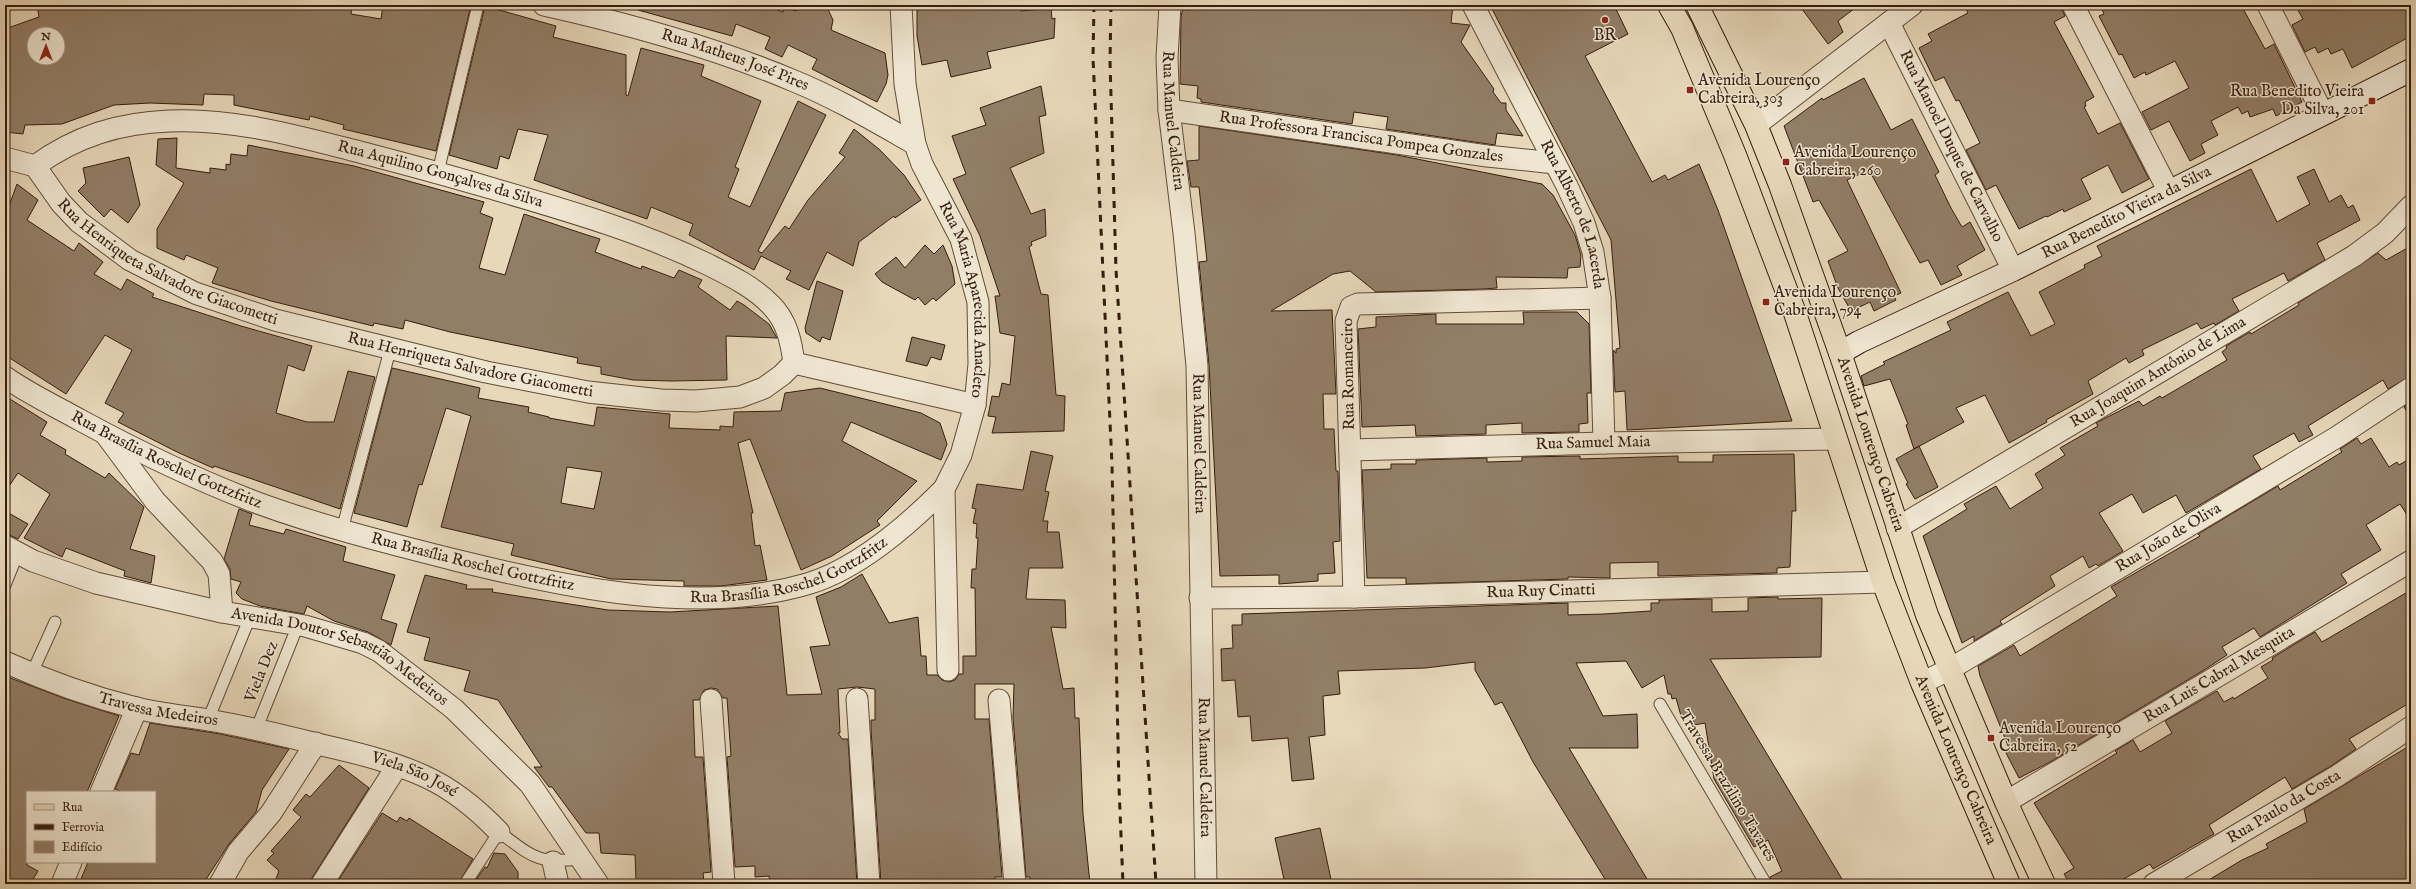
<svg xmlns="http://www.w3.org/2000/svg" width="2416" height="889" viewBox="0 0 2416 889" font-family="'IM FELL English',serif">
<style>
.building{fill:#927e67;stroke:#361d0e;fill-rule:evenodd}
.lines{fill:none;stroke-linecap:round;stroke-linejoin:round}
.lane-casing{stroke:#624c39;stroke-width:13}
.street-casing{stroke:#624c39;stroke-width:23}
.secondary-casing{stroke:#361d0e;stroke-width:24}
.primary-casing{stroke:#361d0e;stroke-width:24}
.lane{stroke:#efe6d2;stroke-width:11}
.street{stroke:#efe6d2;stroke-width:21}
.secondary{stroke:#efe6d2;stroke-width:22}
.primary{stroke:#e7d8ba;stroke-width:22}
.rail{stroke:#361d0e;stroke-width:3;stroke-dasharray:7 7;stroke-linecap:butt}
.poi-dot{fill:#8f2418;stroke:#efe6d2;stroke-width:1.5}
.labels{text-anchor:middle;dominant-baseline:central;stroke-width:3;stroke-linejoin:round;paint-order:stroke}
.poi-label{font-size:16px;fill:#361d0e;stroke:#efe6d2;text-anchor:start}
.street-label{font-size:16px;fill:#361d0e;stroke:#efe6d2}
</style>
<rect width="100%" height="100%" fill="#e7d8ba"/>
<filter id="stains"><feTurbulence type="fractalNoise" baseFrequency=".005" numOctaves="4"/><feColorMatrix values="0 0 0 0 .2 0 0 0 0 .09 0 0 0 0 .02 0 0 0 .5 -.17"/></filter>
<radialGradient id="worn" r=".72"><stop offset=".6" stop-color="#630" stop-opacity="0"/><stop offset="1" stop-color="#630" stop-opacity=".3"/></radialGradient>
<path class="building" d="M37,5H352L351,14L381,19L383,5H471L436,151L343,129L344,125L310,116L309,120L234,105V95L204,94L203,105L150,103L114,105L62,124L25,125L23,134L5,132V29L39,17ZM34,34H58V58H34Z
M639,5H765L783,12L785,7L796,11L798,5H826L833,20L831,30L885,53L888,75L886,84L877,102L812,69L817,59L788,45L782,57L765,49L770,37L736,24L732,36L638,10Z
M917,5H932V8L967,5H1013L1014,7L1021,6V11L1051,8L1052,19L1055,18L1054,38L987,52L991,68L951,77L947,60L922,65L917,36Z
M1191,5H1453L1451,23L1470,25L1461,42L1494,89L1493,92L1501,103H1506V110L1523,136L1497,133L1495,145L1488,144L1386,129L1388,117L1354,112L1352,124L1201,102V99L1197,98L1198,86L1180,84L1181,16L1183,9L1190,10Z
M1490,5H1614L1628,34L1585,56L1652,182L1665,175L1668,180L1699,164L1718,210L1792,421L1627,430L1625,391L1615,392L1613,350L1616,353V349L1620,348L1611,240Z
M1799,5H1859L1838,21L1843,32L1828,44Z
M1964,5H2060L2065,16L2054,22L2094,97L2085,102L2086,106L2084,107L2098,134L2120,123L2149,179L2122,193L2108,165L2081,179L2091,199L2064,212L2063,209L2047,217L2046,216L2019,229L1996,185L1986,190L1966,150L1980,143L1959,100L1956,101L1944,77L1935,81L1919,48L1932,41L1928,34L1968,13Z
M2100,5H2241L2265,49L2274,44L2302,102L2276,116L2273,109L2250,117L2248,111L2242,114L2238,107L2211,121L2218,135L2201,144L2205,153L2190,161L2169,121L2151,130L2142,112L2189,88L2175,61L2146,75L2145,72L2134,78L2122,54L2119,55L2099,16L2104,14Z
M2295,5H2411V36L2352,68L2343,49L2331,54L2328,48L2318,53L2315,47L2305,52L2292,25L2303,19Z
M485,6L556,26L553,37L626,55V95L628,96L641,48L704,65L701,76L761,101L735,167L739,169L728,197L750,207L798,101L826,115L758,251L762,253L785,226L789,229L808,200L845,157L839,153L854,129L880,150L904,175L921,200L895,218L894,216L859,242L853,266L827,252L809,290L786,279L791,271L761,256L754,270L689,235L693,224L651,207L647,219L534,180L548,135L518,129L509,159L500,156L497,169L449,155Z
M1864,78L1891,130L1912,119L1939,172L1935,175L1951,208L1962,227L1970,222L1985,250L1957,266L1962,275L1941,285L1928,260L1920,263L1869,170L1847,180L1901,293L1894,296L1896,300L1874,311L1870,302L1851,311L1838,288L1828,261L1848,251L1819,200L1813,202L1784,126L1822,98L1823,100Z
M1041,86L1046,115L1039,117L1044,153L1010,168L1031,214L1045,209L1046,236L1031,242L1032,245L1029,247L1041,294L1048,295L1056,395L1065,396L1064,431L992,433L996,417L988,416L992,396L999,397L1002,383L1010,385L1015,336L1000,333L995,296H1000L980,236L953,179L966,174L952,136L986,125L980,108Z
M1199,126L1397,155L1542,184L1553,195L1575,235L1581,255L1580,267L1568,268L1567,278L1496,277L1497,288L1483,289L1376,292L1350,271L1333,274L1271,311L1332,310L1336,394H1323L1324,429H1334L1336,471H1338L1340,541L1333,542L1335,573L1318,574V581L1279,584V575L1220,576L1209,365L1199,262L1207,261L1199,187H1191L1187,161L1199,160Z
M177,138L176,168L210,173V168L226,170V164L230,165L231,154L247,156L248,145L354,166L484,202L480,213L493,218L479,268L505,275L524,214L584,234L600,239L595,252L641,269L642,266L674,278L679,270L702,280L698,287L730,310L737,301L744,305L769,324L777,338L726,336L727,380L672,381L633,380L601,374V367L577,363L578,358L450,332L405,320L403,329L374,323L373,326L271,301L212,283L218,268L186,255L184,260L157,248V229L184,183L156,165L158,139Z
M129,157L140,205L128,223L111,209L104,217L78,191L86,183L83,168Z
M2251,169L2277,222L2310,204L2297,177L2314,169L2329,202L2341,195L2348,208L2353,205L2360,220L2317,243L2325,260L2288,281L2284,273L2232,299L2239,311L2215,325L2214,323L2201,329L2197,323L2142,350L2144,355L2129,363L2126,358L2088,381L2093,394L2046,420L2047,422L2009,443L1985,395L1956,408L1964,422L1914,449L1906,425L1908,424L1890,379L1864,386L1861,376L1885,364L1883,362L1951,330L1947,322L2008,292L2031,336L2055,324L2039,292L2085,268L2084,265L2102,256L2097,246Z
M17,184L38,200L27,220L74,251L79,243L103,262L94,274L121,290L127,279L154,294L152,297L241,326L312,346L304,371L288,365L276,413L307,422H334L348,371L375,377L340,509L214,466L213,468L177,452L118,422L124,413L105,403L132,350L105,335L66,394L5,355V217Z
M925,245L934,254L943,245L952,266L955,284L936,301L933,298L925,305L918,297L915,300L882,282L875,274L896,257L905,268Z
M2411,246V376L2388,389L2383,380L2308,426L2313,435L2299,442L2294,433L2253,456L2261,469L2186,513L2176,495L2143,513L2132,494L2099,513L2123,551L2098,566L2096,564L2089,568L2083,556L2050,576L2055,586L2000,621L2002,624L1974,641V636L1962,643L1923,536L1967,509L1964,504L1996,486L2010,509L2043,488L2035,474L2065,455L2060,448L2098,426L2096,423L2139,401L2143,406L2160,396L2162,398L2227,360L2222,352L2227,348L2226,346L2250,332L2251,334L2299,305L2298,303L2378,253L2386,260Z
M817,281L843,291L830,340L822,337L820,342L806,333L805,328Z
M1523,312H1577L1589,324L1591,393H1587L1588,423L1579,424V432L1522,433V423L1486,425V434L1416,436L1415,425L1362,427L1358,329L1376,327V317L1418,315L1436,314V324H1524Z
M912,337L945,345L941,360L931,357L927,366L906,361Z
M392,368L480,388L478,398L529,407L528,412L549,417V418L594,426L597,407L670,414L669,428L720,430V426L733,427L734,412L781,411L785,393L820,388L921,413L940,423L947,444L941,460L851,422L842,441L917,481L877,521L880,525L832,556L801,570L750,439L738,443L753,513H751L755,546L760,545L767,580L721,586H684V581L611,579L511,555L514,544L441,527L471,416L446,408L422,485L419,484L407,527L354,513ZM567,467L602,472L594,509L561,503Z
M5,396L47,422L40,435L66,450L65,454L105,478L109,473L144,507L130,549L155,556L151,583L124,576L125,571L66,548L62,557L24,538L50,494L18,473L5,492Z
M2411,402V418L2404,407Z
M2357,438L2361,444L2371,438L2389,467L2397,462L2399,465L2411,458V521L2400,504L2366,525L2381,550L2341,574L2347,583L2260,637L2254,628L2222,647L2227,655L2204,670L2050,762L2019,778L2005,751L2009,748L1980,676L1978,666L2014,645L2020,656L2117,596L2111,587L2200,536L2198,534L2278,486L2280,490L2342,452L2340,449Z
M1919,446L1938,487L1915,499L1906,484L1908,483L1896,459Z
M1031,451L1053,456L1045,491L1049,492L1043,521H1048L1047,532H1059L1063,568H1029L1026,599L1065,600L1066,628L1051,627L1063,689L1074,688L1075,718H1079L1083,814L1090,884H1031L1030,877H1026L1013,718L1014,684H975V719H989L1002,877H995V884H881L871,729V720H875V689L857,687L838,689L840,733H838L842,739H848L857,884H851V882L770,884L769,876L755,877V866L735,867L727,757L731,756L727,698H723L717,689L711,688L704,690L699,700H693L695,757H703L711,872L703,873L704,882L636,881L635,855L601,853L599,833H586L552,787H549L534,767H542L498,700L464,691L470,671L424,660L430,638L407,632L425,575L467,585L466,589H493L492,592L608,610L670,612L778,606L787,695L822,694L810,647L830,645L816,597L841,587L862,574L889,623L918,617L921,656H926L927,675H937L942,680L949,682L955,680L959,674H963V656H976L975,588H971L972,569H976L977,553L978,538H976L977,524L973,523L976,509L972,508L977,484L1023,490Z
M1794,454L1796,511H1792L1790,567L1777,568V573L1658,576V562L1610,563V578L1568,577V579L1406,584V578H1367L1362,470L1391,469V464H1416V460L1487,458V462L1522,461V457L1580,456V459L1678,456V462H1713V455Z
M239,509L252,514L249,525L284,534L286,529L346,547L343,561L395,575L381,619L397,624L391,645L368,632L334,621L307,606L304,614L260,606L242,599L236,593L241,582L231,579L230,569L224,559Z
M5,511L28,524L18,539L5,533Z
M2411,590V702L2349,739L2356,749L2331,766L2292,789L2285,777L2209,825L2214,834L2153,869L2150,864L2115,884H2070L2064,874L2074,868L2034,803L2117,753L2115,751L2133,740L2140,752L2172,733L2165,721L2217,691L2224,702L2233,697L2234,699L2268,678L2261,667L2273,660L2272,658L2315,632L2322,642Z
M1778,597V599L1822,598L1821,657L1710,659L1845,884H1773L1770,877L1782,871L1768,840L1754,847L1714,779L1705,723L1694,725L1692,714L1681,716L1676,698L1672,699L1671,694H1668L1664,675L1642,688L1626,661L1576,663L1603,716L1637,714L1638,748H1569L1650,884H1608L1533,762L1502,702L1495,705L1475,670V662L1425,668L1338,671L1340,694L1323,696L1325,735L1309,737L1314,779L1292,781L1288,738L1252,741L1250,716L1238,717L1235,680L1222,681L1221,649L1233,648L1232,625H1242V614L1568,603V615L1604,614L1651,611V603H1659V600L1712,599V612L1748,611V598Z
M5,676L66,699L119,716L87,792H27V865L38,871L30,884H5Z
M150,723L220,734L289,749L262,790L256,812L229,844L203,884H149L141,880L139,884H79L88,862H155V792H123L115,789L131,753L139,755Z
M2411,745V884H2323L2317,879L2312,884H2202L2242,860L2268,848L2266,844L2307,822L2304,809Z
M339,765L369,788L312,878L310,884H274L279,871L267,860L274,853L271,851L301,817L293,810L306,794L310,797Z
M382,813L397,822L400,817L407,821L409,818L473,859L458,884H336Z
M1320,828L1332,884H1285L1275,838Z
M494,853L505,854L518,872V884H473L485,867L487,868Z"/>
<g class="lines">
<defs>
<path id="lane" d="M438,172L478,5
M342,530L390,350
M5,585L18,553
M32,673L55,622
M1660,704L1766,884
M208,720L250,617
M256,730L298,625
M465,884L499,832C533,857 537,864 580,859"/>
<g id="street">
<path id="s1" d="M544,5C629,24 714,47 794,81C836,98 876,122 915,144"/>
<path id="s2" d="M901,5L905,84L915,144L922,164L961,239L978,302L979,364L975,405L961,455L944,489L948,670"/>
<path id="s3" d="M1170,5L1167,58L1169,110L1184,233L1197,366L1206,884"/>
<path id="s4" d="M1473,5L1567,186L1584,223L1593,252L1600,298L1604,443"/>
<path d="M2073,5L2169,192"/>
<path d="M2268,5L2323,114"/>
<path id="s5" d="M1889,23L2013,270"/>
<path id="s6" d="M1169,110L1487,156L1555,163"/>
<path d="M1756,125L1912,5"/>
<path id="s7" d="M5,158L35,166L61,203L79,222L130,260L195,293L275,320L486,372L588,392L661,400L696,401L740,397L764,388L782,375L794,363L975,405"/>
<path id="s8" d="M35,166C76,136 119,123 169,121C231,118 293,135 352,150C398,162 443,174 487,187C562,209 637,230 707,264C729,275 754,287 771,305C787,321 791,341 794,363"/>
<path id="s9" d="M5,377C29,394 55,406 80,420C137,451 195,479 255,502C320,526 388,543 455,560C563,587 698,616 807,584C858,569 907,526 944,489"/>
<path d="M106,435L155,501L212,561L219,574L222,612"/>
<path id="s10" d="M1350,450L1604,443L1835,439"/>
<path id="s11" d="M1897,528L2354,256L2385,233L2411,206"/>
<path id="s12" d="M5,546L33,561L96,583L222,612L305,626L363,643L379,651L454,709L530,784L598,884"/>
<path d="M1354,597L1346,321L1351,307L1358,304L1600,298"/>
<path id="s13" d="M1200,598L1354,597L1883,582"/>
<path id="s14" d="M5,662C47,681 92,697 136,708C160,714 184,716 208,720C245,726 281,735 317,744C353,752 391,761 424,776C453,789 478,810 499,832"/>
<path id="s15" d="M1922,683L1950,669L2337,437L2411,388"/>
<path d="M857,699L869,884"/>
<path d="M711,700L724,884"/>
<path d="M999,700L1015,884"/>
<path d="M101,792L137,708"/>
<path id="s16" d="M2006,802L2411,561"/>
<path d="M553,862L558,884"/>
<path d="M62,884L71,862"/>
<path d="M220,884L238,852L271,813L316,743"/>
<path d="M322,884L397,766"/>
<path id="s17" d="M2154,884L2337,776L2411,727"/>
</g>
<g id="secondary">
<path id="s18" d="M1840,353L1859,342L2013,270L2411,70"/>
</g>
<g id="primary">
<path id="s19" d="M1669,5L1682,28L1735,155L1795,313L1883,582L1922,683L2009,884"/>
<path id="s20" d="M1697,5L1756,125L1780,185L1840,353L1927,615L2006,802L2044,884"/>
</g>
</defs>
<use href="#lane" class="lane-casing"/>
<use href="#street" class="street-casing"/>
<use href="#secondary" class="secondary-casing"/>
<use href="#primary" class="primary-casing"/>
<use href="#lane" class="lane"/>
<use href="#street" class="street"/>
<use href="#secondary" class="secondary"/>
<use href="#primary" class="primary"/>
<path class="rail" d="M1094,5L1093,58L1112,465L1119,787L1123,884
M1111,5L1110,61L1116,270L1156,884"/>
</g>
<g class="poi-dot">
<circle cx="1605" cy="20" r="4"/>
<rect x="1686" y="86" width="8" height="8" rx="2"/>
<rect x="2368" y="97" width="8" height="8" rx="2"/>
<rect x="1782" y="158" width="8" height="8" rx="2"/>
<rect x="1762" y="298" width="8" height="8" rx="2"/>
<rect x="1987" y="734" width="8" height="8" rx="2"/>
</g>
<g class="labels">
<g class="poi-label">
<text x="1605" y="36" text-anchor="middle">BR</text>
<text x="1698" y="81">Avenida Lourenço<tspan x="1698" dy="18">Cabreira, 303</tspan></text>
<text x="2364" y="92" text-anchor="end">Rua Benedito Vieira<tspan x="2364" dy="18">Da Silva, 201</tspan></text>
<text x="1794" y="153">Avenida Lourenço<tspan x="1794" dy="18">Cabreira, 260</tspan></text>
<text x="1774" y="293">Avenida Lourenço<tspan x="1774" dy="18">Cabreira, 794</tspan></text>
<text x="1999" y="729">Avenida Lourenço<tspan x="1999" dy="18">Cabreira, 52</tspan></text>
</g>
<g class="street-label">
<text stroke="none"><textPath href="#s1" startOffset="199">Rua Matheus José Pires</textPath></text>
<text stroke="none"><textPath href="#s3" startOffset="116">Rua Manuel Caldeira</textPath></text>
<text stroke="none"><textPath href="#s6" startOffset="194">Rua Professora Francisca Pompea Gonzales</textPath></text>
<text stroke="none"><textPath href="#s5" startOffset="138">Rua Manoel Duque de Carvalho</textPath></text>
<text stroke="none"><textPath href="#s8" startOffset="421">Rua Aquilino Gonçalves da Silva</textPath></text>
<text stroke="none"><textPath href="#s18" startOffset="319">Rua Benedito Vieira da Silva</textPath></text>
<text stroke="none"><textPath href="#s4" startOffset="233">Rua Alberto de Lacerda</textPath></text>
<text stroke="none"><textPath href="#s7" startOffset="200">Rua Henriqueta Salvadore Giacometti</textPath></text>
<text stroke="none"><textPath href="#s2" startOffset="306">Rua Maria Aparecida Anacleto</textPath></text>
<text stroke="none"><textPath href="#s7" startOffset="524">Rua Henriqueta Salvadore Giacometti</textPath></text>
<text stroke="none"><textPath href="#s11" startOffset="304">Rua Joaquim Antônio de Lima</textPath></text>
<text transform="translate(1349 374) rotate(-91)">Rua Romanceiro</text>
<text stroke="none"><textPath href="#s10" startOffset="243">Rua Samuel Maia</textPath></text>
<text stroke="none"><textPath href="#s3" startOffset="440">Rua Manuel Caldeira</textPath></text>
<text stroke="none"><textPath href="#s20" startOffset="473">Avenida Lourenço Cabreira</textPath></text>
<text stroke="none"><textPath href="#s9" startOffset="182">Rua Brasília Roschel Gottzfritz</textPath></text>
<text stroke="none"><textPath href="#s15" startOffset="286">Rua João de Oliva</textPath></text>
<text stroke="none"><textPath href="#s9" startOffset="506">Rua Brasília Roschel Gottzfritz</textPath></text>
<text stroke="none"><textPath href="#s9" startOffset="831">Rua Brasília Roschel Gottzfritz</textPath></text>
<text stroke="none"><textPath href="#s13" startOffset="341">Rua Ruy Cinatti</textPath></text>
<text stroke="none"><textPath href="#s12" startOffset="356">Avenida Doutor Sebastião Medeiros</textPath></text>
<text transform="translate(262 672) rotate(-68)">Viela Dez</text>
<text stroke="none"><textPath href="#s16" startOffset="248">Rua Luis Cabral Mesquita</textPath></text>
<text stroke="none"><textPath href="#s14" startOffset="161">Travessa Medeiros</textPath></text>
<text stroke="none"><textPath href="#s19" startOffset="808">Avenida Lourenço Cabreira</textPath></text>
<text stroke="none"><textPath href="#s3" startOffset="764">Rua Manuel Caldeira</textPath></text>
<text stroke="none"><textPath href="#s14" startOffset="426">Viela São José</textPath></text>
<text transform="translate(1727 786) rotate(59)">Travessa Brazilino Tavares</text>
<text stroke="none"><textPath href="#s17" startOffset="151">Rua Paulo da Costa</textPath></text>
</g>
</g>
<rect width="2416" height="889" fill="none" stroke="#e7d8ba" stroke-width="20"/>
<rect x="6" y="6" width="2404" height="877" fill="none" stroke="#361d0e" stroke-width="2"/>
<rect x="10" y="10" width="2396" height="869" fill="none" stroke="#361d0e"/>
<rect x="26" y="791" width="130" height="72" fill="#efe6d2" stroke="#a59684"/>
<rect x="34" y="804" width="20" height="6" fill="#e7d8ba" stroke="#a59684"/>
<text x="62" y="811" font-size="12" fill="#361d0e">Rua</text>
<rect x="34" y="824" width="20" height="6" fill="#361d0e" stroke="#a59684"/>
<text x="62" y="831" font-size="12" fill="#361d0e">Ferrovia</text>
<rect x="34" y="841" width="20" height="12" fill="#927e67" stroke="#a59684"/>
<text x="62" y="851" font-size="12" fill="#361d0e">Edifício</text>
<g transform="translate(46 46)"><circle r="19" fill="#efe6d2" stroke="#a59684"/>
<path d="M0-3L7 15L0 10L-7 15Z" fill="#8f2418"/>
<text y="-6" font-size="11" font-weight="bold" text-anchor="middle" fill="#361d0e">N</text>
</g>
<rect width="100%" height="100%" filter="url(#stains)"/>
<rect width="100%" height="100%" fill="url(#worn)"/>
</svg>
